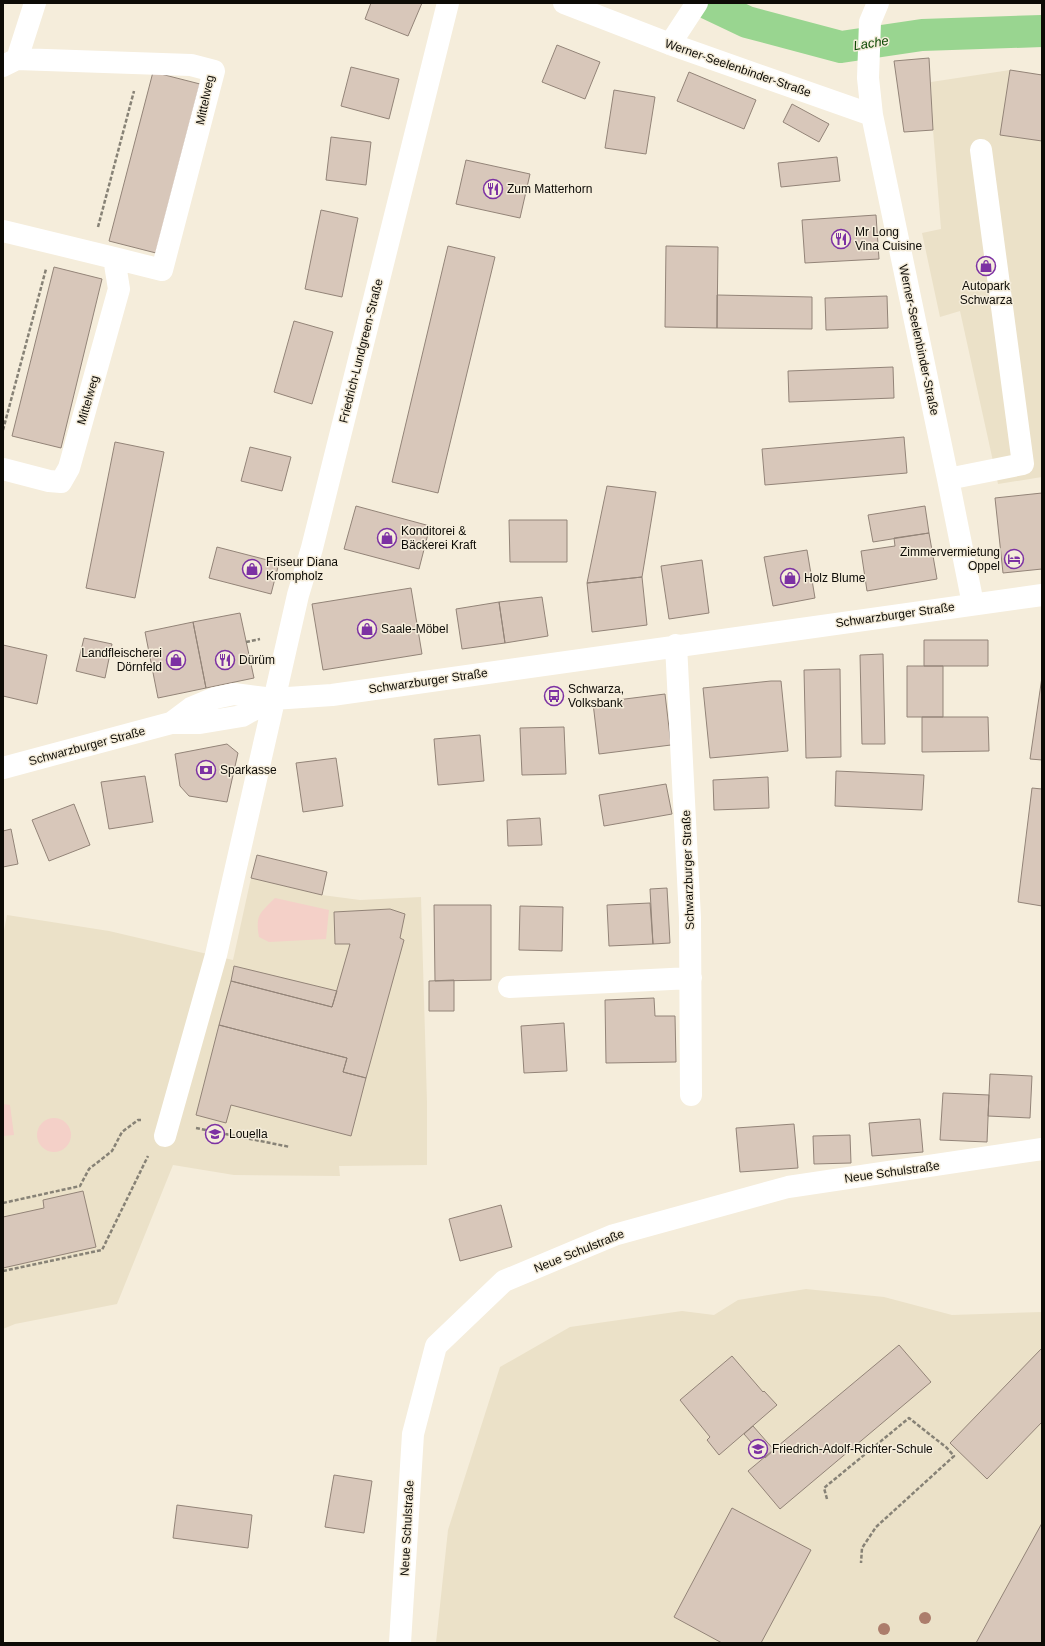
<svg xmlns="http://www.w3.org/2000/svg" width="1045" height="1646" viewBox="0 0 1045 1646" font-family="Helvetica,sans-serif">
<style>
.built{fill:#ebe1c8}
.green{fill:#f4d0c8}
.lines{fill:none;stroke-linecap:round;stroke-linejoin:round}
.canal{stroke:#99d590;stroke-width:32}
.building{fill:#d8c7ba;stroke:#938478}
.path{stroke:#878276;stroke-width:2.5;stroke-dasharray:4 2;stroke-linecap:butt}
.minor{stroke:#fff;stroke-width:22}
.tree{fill:#ac7d6c}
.labels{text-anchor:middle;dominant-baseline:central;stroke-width:3;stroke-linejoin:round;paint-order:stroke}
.street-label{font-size:12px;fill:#0d0b06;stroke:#f5eddb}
.poi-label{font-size:12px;fill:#0d0b06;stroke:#f5eddb;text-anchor:start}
.water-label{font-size:13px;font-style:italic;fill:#0c4903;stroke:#f5eddb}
</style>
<rect width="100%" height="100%" fill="#f5eddb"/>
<path class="built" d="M1010,70L1042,75V477L998,484L960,311L940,317L922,233L941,229L933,130L931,82Z
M251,878L322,895L360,900L421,897L427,1102V1165L339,1166L340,1176L234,1175L173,1165L117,1304L15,1324L3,1329V936L7,915L109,931L233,960Z
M806,1289L884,1297L952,1315L1042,1312V1643H436L448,1530L500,1367L570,1327L682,1311L714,1315L738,1300Z"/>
<path class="green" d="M275,898L329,910L326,939L269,942L259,937C255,915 260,913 275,898Z
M3,1104L10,1105L14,1135L3,1136Z
M37 1135a17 17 0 1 1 34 0a17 17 0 1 1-34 0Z"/>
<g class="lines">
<path class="canal" d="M707,3L747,22L841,47L922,35L1042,31"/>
</g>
<path class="building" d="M371,3H422L408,36L365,19Z
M557,45L600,62L585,99L542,82Z
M929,58L933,130L904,132L894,61Z
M351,67L399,79L389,119L341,106Z
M1010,70L1042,75V141L1000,135Z
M153,72L200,84L156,253L109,241Z
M689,72L756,100L744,129L677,101Z
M614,90L655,97L646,154L605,148Z
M792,104L829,124L819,142L783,122Z
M331,137L371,142L366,185L326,180Z
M837,157L840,181L781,187L778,163Z
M466,160L530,174L520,218L456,204Z
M321,210L358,218L342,297L305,289Z
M876,215L879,259L805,263L802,220Z
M448,246L495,257L438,493L392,482Z
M666,246L718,247L717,328L665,327Z
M54,267L102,279L61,448L12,436Z
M717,295L812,297V329L717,328Z
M887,296L888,328L826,330L825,298Z
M294,321L333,332L312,404L274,392Z
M893,367L894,398L789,402L788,371Z
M904,437L907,473L765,485L762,449Z
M115,442L164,452L135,598L86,588Z
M250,447L291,457L282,491L241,481Z
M607,486L656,492L642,577L587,583Z
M1042,493V569L1003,573L995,498Z
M356,506L430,526L419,569L344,549Z
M925,506L929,533L873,542L868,515Z
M509,520H567V562H510Z
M929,533L937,579L867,591L861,551L895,546L894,538Z
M217,547L279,563L271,594L209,578Z
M807,550L815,598L773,606L764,557Z
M702,560L709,613L669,619L661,566Z
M642,577L647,625L592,632L587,583Z
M411,588L422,654L323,670L312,604Z
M542,597L548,636L505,643L499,602Z
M499,602L505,643L462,649L456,609Z
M240,613L254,678L206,688L193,622Z
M193,622L206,688L158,698L145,632Z
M84,638L112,644L105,678L76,671Z
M924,640H988V666H924Z
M3,645L47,655L37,704L3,696Z
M883,654L885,744H862L860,655Z
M907,666H943V717H907Z
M840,669L841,757L806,758L804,670Z
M1042,677V760L1030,759Z
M771,681H781L788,751L710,758L703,688Z
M665,694L671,745L599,754L593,703Z
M922,717H988L989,751L922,752Z
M564,727L566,774L522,775L520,728Z
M480,735L484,781L438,785L434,739Z
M227,744L238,753L227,802L189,796L180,786L175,754Z
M336,758L343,806L303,812L296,763Z
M836,771L924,775L922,810L835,806Z
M145,776L153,822L109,829L101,782Z
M768,777L769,808L714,810L713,780Z
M666,784L672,814L604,826L599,795Z
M1032,788L1042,789V906L1018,902Z
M74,804L90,845L49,861L32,820Z
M540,818L542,845L508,846L507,820Z
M11,829L18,864L3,867V831Z
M257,855L327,872L322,895L251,878Z
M667,888L670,943L653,944L650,889Z
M650,903L653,944L609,946L607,905Z
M434,905H491V980L435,981Z
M520,906L563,907L562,951L519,950Z
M390,909L405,914L400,938L404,940L366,1078L343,1072L347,1058L219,1025L231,981L332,1007L350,944H335L334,912Z
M234,966L337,991L332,1007L231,981Z
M454,980V1011H429V981Z
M654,998L655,1016H675L676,1062L606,1063L605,1000Z
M564,1023L567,1071L524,1073L521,1026Z
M219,1025L347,1058L343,1072L366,1078L351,1136L231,1105L226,1123L196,1115Z
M990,1074L1032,1076L1030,1118L988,1116Z
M943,1093L989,1095L987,1142L940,1140Z
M920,1119L923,1152L872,1156L869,1123Z
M794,1124L798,1168L740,1172L736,1128Z
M850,1135L851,1163L814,1164L813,1136Z
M83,1191L96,1247L3,1268V1217L44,1208L43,1200Z
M501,1205L512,1247L460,1261L449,1219Z
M899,1345L931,1382L780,1509L748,1471Z
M1042,1348V1422L987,1479L950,1443Z
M732,1356L763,1392L764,1391L777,1405L719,1455L707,1440L710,1437L680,1400Z
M753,1426L774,1450L765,1458L744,1434Z
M334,1475L372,1481L364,1533L325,1527Z
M177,1505L252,1515L248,1548L173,1538Z
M732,1508L811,1550L761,1643H722L674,1617Z
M1042,1523V1643H976Z"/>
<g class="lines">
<path class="path" d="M98,227L134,91
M3,430L46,269
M246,642L260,639
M196,1128L290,1147
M3,1203L80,1186L89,1169L112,1151L122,1132L138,1120H141
M3,1271L102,1250L148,1156
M827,1499L824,1488L909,1418L947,1448L954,1456L876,1527L862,1548L861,1563"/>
<path class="minor" d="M564,3L670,44L872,115
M878,3L870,22L868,78L872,115L948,479L973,604
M670,44L697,3
M17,59L191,65L214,71L162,270L114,258
M3,66L17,59L35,3
M3,231L114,258L119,289L69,468L61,482L49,481L3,469
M948,479L1023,464L981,150
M676,645L690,918L691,1095
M171,723L191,708L215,698L234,694L273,699L332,695L1042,595
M3,768L171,723H200L242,716L273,699
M509,987L691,978
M165,1136L216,955L298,595L312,548L448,3
M400,1643L413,1434L436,1346L504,1281L614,1235L788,1187L1042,1149"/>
</g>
<g class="tree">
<circle cx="925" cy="1618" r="6"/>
<circle cx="884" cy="1629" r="6"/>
</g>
<defs>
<symbol id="restaurant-ring" viewBox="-11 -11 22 22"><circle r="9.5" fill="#f5eddb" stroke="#7c31a3" stroke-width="1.5"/><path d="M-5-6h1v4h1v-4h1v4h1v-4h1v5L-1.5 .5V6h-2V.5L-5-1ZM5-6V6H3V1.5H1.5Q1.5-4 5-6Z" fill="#7c31a3"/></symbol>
<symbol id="shop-ring" viewBox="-11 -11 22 22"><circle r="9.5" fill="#f5eddb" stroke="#7c31a3" stroke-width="1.5"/><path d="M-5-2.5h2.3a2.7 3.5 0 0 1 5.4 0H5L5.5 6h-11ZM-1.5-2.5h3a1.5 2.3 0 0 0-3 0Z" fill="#7c31a3"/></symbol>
<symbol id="hotel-ring" viewBox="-11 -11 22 22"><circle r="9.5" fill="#f5eddb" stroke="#7c31a3" stroke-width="1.5"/><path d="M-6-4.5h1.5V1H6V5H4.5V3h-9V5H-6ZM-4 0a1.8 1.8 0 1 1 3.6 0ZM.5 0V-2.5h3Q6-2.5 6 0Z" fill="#7c31a3"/></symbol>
<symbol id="bus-ring" viewBox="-11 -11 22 22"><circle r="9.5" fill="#f5eddb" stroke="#7c31a3" stroke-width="1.5"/><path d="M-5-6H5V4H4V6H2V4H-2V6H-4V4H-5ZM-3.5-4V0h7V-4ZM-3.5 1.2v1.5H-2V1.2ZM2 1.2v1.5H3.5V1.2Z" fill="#7c31a3"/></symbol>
<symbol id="bank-ring" viewBox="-11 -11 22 22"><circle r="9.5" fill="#f5eddb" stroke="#7c31a3" stroke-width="1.5"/><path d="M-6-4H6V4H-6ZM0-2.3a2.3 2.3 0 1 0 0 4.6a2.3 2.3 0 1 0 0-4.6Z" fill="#7c31a3"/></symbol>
<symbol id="school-ring" viewBox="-11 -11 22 22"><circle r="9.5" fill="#f5eddb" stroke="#7c31a3" stroke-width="1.5"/><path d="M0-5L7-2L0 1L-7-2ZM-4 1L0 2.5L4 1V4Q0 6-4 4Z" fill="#7c31a3"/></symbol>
</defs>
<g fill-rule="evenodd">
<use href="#restaurant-ring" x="482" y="178" width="22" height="22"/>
<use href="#restaurant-ring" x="830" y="228" width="22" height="22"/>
<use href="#shop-ring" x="975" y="255" width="22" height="22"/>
<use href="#shop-ring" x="376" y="527" width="22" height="22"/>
<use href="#hotel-ring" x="1003" y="548" width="22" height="22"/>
<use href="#shop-ring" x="241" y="558" width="22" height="22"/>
<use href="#shop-ring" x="779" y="567" width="22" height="22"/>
<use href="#shop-ring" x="356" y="618" width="22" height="22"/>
<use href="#shop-ring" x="165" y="649" width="22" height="22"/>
<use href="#restaurant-ring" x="214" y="649" width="22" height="22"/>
<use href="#bus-ring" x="543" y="685" width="22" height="22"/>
<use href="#bank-ring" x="195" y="759" width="22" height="22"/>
<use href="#school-ring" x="204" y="1123" width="22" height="22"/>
<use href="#school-ring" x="747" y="1438" width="22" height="22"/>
</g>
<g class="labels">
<g class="street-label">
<text transform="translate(738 68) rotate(19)">Werner-Seelenbinder-Straße</text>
<text transform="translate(205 100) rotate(-78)">Mittelweg</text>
<text transform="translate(919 340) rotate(78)">Werner-Seelenbinder-Straße</text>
<text transform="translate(361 351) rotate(-76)">Friedrich-Lundgreen-Straße</text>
<text transform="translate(88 400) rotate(-74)">Mittelweg</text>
<text transform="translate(895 615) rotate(-8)">Schwarzburger Straße</text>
<text transform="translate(428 681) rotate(-8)">Schwarzburger Straße</text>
<text transform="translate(87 746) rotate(-15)">Schwarzburger Straße</text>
<text transform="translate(688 870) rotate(-92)">Schwarzburger Straße</text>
<text transform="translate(892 1172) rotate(-8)">Neue Schulstraße</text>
<text transform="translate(579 1251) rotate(-22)">Neue Schulstraße</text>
<text transform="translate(407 1528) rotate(-87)">Neue Schulstraße</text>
</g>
<g class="poi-label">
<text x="507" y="189">Zum Matterhorn</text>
<text x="855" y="232">Mr Long<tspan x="855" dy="14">Vina Cuisine</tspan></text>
<text x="986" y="286" text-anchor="middle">Autopark<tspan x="986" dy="14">Schwarza</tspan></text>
<text x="401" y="531">Konditorei &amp;<tspan x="401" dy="14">Bäckerei Kraft</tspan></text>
<text x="1000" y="552" text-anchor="end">Zimmervermietung<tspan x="1000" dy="14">Oppel</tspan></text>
<text x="266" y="562">Friseur Diana<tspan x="266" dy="14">Krompholz</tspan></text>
<text x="804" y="578">Holz Blume</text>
<text x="381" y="629">Saale-Möbel</text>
<text x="162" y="653" text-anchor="end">Landfleischerei<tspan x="162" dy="14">Dörnfeld</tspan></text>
<text x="239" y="660">Dürüm</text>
<text x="568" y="689">Schwarza,<tspan x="568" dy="14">Volksbank</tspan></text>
<text x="220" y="770">Sparkasse</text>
<text x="229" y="1134">Louella</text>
<text x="772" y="1449">Friedrich-Adolf-Richter-Schule</text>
</g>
<g class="water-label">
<text transform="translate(871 43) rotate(-9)">Lache</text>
</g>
</g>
<rect width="1045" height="1646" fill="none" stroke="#0d0b06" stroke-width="8"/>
</svg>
